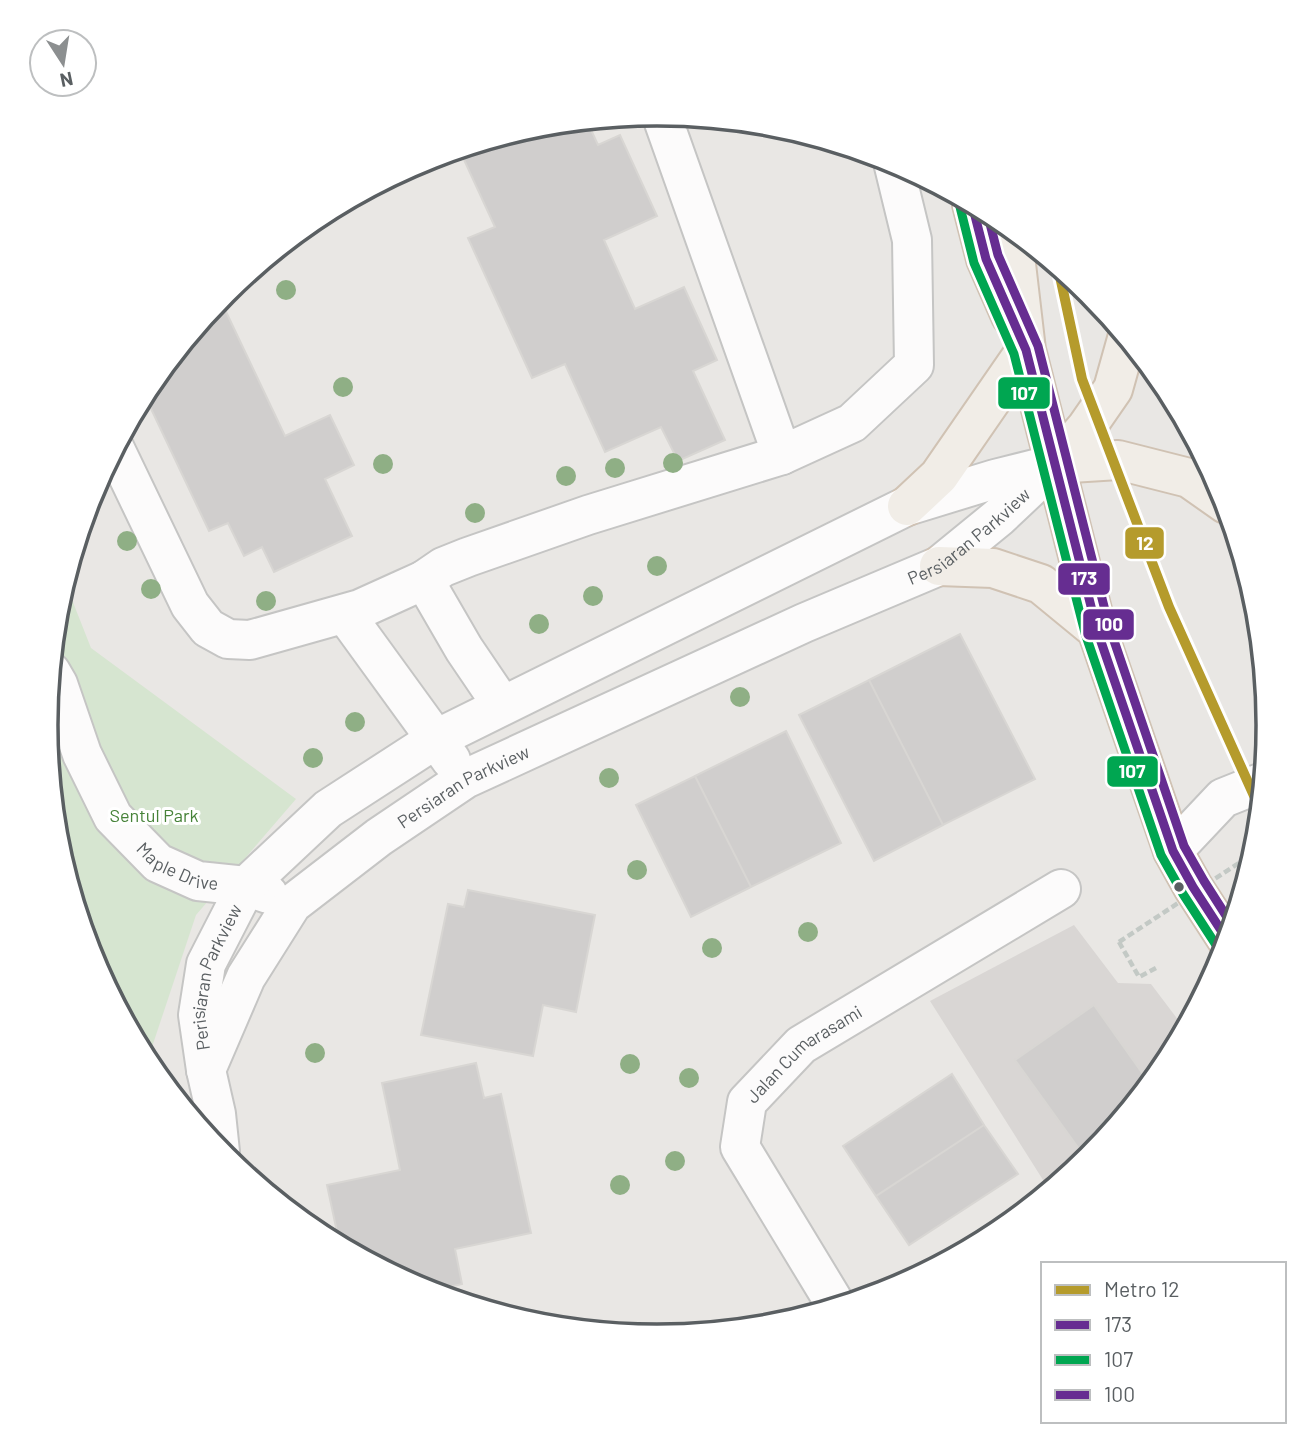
<svg xmlns="http://www.w3.org/2000/svg" width="1314" height="1451" viewBox="0 0 1314 1451" font-family="Barlow,sans-serif">
<style>
.industrial{fill:#d9d6d4}
.green{fill:#d6e5d0}
.building{fill:#d0cecd;stroke:#d8d6d3;stroke-width:2}
.lines{fill:none;stroke-linecap:round;stroke-linejoin:round}
.minor-casing{stroke:#c5c5c4;stroke-width:42}
.major-casing{stroke:#d0c2b3;stroke-width:42}
.path{stroke:#c3c9c5;stroke-width:4.5;stroke-dasharray:7 3.5;stroke-linecap:butt}
.minor{stroke:#fcfbfb;stroke-width:38}
.major{stroke:#f1ede7;stroke-width:38}
.path-bridge{stroke:#c3c9c5;stroke-width:4.5;stroke-dasharray:7 3.5;stroke-linecap:butt}
.bus-1-casing{stroke:#fff;stroke-width:14}
.bus-2-casing{stroke:#fff;stroke-width:14}
.bus-3-casing{stroke:#fff;stroke-width:14}
.bus-1{stroke:#662d91;stroke-width:9}
.bus-2{stroke:#00a651;stroke-width:9}
.bus-3{stroke:#662d91;stroke-width:9}
.metro-1-casing{stroke:#fff;stroke-width:16}
.metro-1{stroke:#b59b2c;stroke-width:10}
.tree{fill:#8faf85}
.bus-dot{fill:#5a5f62;stroke:#fff;stroke-width:2.5}
.labels{text-anchor:middle;dominant-baseline:central;stroke-width:6;stroke-linejoin:round;paint-order:stroke}
.street-label{font-size:18px;fill:#5a5f62;stroke:#fff}
.park-label{font-size:18px;fill:#468238;stroke:#fff}
.rim{fill:none;stroke:#5a5f62;stroke-width:3.5}
.line-badge{stroke:#fff;stroke-width:2.5}
.badge-label{font-size:19px;text-anchor:middle;font-weight:bold;fill:#fff}
</style>
<rect width="100%" height="100%" fill="#e9e7e4"/>
<path class="industrial" d="M1074,925L1118,983L1151,984L1185,1029L1165,1066L1089,1158L1050,1191L930,1001Z"/>
<path class="green" d="M65,582L91,648L296,799L196,915L147,1062L92,959L57,844L46,725L57,606Z"/>
<path class="building" d="M587,121L598,145L620,135L657,216L604,240L635,309L684,287L717,360L693,371L725,440L678,461L661,427L605,452L565,364L532,378L468,238L495,227L459,149L538,126Z
M220,299L285,436L330,415L354,465L325,479L352,536L274,572L262,547L244,556L228,523L209,531L144,394L149,385Z
M960,634L1035,779L943,825L869,680Z
M869,680L943,825L874,861L799,715Z
M786,731L841,843L751,887L695,776Z
M695,776L751,887L691,917L636,805Z
M468,890L595,915L576,1012L543,1005L533,1056L421,1035L448,904L464,907Z
M1094,1005L1150,1084L1087,1160L1015,1060Z
M476,1063L484,1098L501,1094L531,1233L455,1249L462,1284L428,1292L340,1246L327,1185L400,1170L382,1083Z
M952,1074L984,1125L876,1196L843,1146Z
M984,1125L1018,1174L909,1245L876,1196Z"/>
<g class="lines">
<defs>
<g id="minor">
<path d="M661,114L782,455"/>
<path d="M115,449L190,605L208,628L228,639L250,640L360,609L402,590L424,580L443,567L468,557L588,515L782,455L852,423L914,365L912,240L893,162"/>
<path d="M424,580L464,649L502,705"/>
<path d="M345,614L451,760"/>
<path id="s1" d="M51,672L58,684L82,754L113,817L158,863L198,881L246,886L268,894"/>
<path d="M1173,851L1223,798L1263,782"/>
<path id="s2" d="M206,1070L246,977L292,904L379,837L465,779L804,623L939,566L999,517L1053,466"/>
<path id="s3" d="M220,1152L216,1114L206,1070L198,1015L206,964L246,886L328,809L436,739L907,506L995,479L1055,464"/>
<path id="s4" d="M837,1307L740,1147L747,1102L801,1045L1061,889"/>
</g>
<path id="major" d="M972,204L986,259L1011,316
M1012,230L1026,350L1097,630L1173,851L1193,887L1228,941
M1055,464L1118,460L1189,478L1226,504
M1055,464L1086,428L1113,389L1127,339
M907,506L939,476L1026,350
M939,566L993,568L1041,584L1097,630"/>
</defs>
<use href="#minor" class="minor-casing"/>
<use href="#major" class="major-casing"/>
<path class="path" d="M1119,942L1139,977L1156,968"/>
<use href="#minor" class="minor"/>
<use href="#major" class="major"/>
<path class="path-bridge" d="M1119,942L1254,853"/>
<defs>
<path id="bus-1" d="M972,204L986,259L1026,350L1097,630L1173,851L1193,887L1228,941"/>
<path id="bus-2" d="M960,207L974,263L1014,354L1085,633L1161,855L1183,894L1218,948"/>
<path id="bus-3" d="M987,212L998,255L1038,346L1109,626L1184,846L1204,881L1232,925"/>
</defs>
<use href="#bus-1" class="bus-1-casing"/>
<use href="#bus-2" class="bus-2-casing"/>
<use href="#bus-3" class="bus-3-casing"/>
<use href="#bus-1" class="bus-1"/>
<use href="#bus-2" class="bus-2"/>
<use href="#bus-3" class="bus-3"/>
<defs>
<path id="metro-1" d="M1058,267L1082,379L1169,607L1260,809"/>
</defs>
<use href="#metro-1" class="metro-1-casing"/>
<use href="#metro-1" class="metro-1"/>
</g>
<g class="tree">
<circle cx="286" cy="290" r="10"/>
<circle cx="343" cy="387" r="10"/>
<circle cx="673" cy="463" r="10"/>
<circle cx="383" cy="464" r="10"/>
<circle cx="615" cy="468" r="10"/>
<circle cx="566" cy="476" r="10"/>
<circle cx="475" cy="513" r="10"/>
<circle cx="127" cy="541" r="10"/>
<circle cx="657" cy="566" r="10"/>
<circle cx="151" cy="589" r="10"/>
<circle cx="593" cy="596" r="10"/>
<circle cx="266" cy="601" r="10"/>
<circle cx="539" cy="624" r="10"/>
<circle cx="740" cy="697" r="10"/>
<circle cx="355" cy="722" r="10"/>
<circle cx="313" cy="758" r="10"/>
<circle cx="609" cy="778" r="10"/>
<circle cx="637" cy="870" r="10"/>
<circle cx="808" cy="932" r="10"/>
<circle cx="712" cy="948" r="10"/>
<circle cx="315" cy="1053" r="10"/>
<circle cx="630" cy="1064" r="10"/>
<circle cx="689" cy="1078" r="10"/>
<circle cx="675" cy="1161" r="10"/>
<circle cx="620" cy="1185" r="10"/>
</g>
<circle class="bus-dot" cx="1179" cy="887" r="6"/>
<g class="labels">
<g class="street-label">
<text stroke="none"><textPath href="#s2" startOffset="962">Persiaran Parkview</textPath></text>
<text stroke="none"><textPath href="#s2" startOffset="396">Persiaran Parkview</textPath></text>
<text stroke="none"><textPath href="#s1" startOffset="242">Maple Drive</textPath></text>
<text stroke="none"><textPath href="#s3" startOffset="180">Perisiaran Parkview</textPath></text>
<text stroke="none"><textPath href="#s4" startOffset="308">Jalan Cumarasami</textPath></text>
</g>
<g class="park-label">
<text x="154" y="815">Sentul Park</text>
</g>
</g>
<path d="M0 0H1314V1451H0ZM58 725a599 599 0 1 1 1198 0a599 599 0 1 1-1198 0Z" fill="#fff" fill-rule="evenodd"/>
<path class="rim" d="M58 725a599 599 0 1 1 1198 0a599 599 0 1 1-1198 0Z"/>
<g class="line-badge">
<rect x="997" y="376" width="54" height="34" rx="7" fill="#00a651"/>
<rect x="1124" y="526" width="41" height="34" rx="7" fill="#b59b2c"/>
<rect x="1057" y="562" width="54" height="34" rx="7" fill="#662d91"/>
<rect x="1082" y="608" width="53" height="33" rx="7" fill="#662d91"/>
<rect x="1106" y="755" width="53" height="33" rx="7" fill="#00a651"/>
</g>
<g class="badge-label">
<text x="1024" y="400">107</text>
<text x="1145" y="550">12</text>
<text x="1084" y="585">173</text>
<text x="1109" y="631">100</text>
<text x="1132" y="778">107</text>
</g>
<rect x="1041" y="1262" width="245" height="161" fill="#ffffff" stroke="#bdbfc0" stroke-width="2"/>
<rect x="1055" y="1285" width="35" height="10" fill="#b59b2c" stroke="#bdbfc0" stroke-width="2"/>
<text x="1104" y="1297" font-size="21" fill="#5a5f62">Metro 12</text>
<rect x="1055" y="1320" width="35" height="10" fill="#662d91" stroke="#bdbfc0" stroke-width="2"/>
<text x="1104" y="1332" font-size="21" fill="#5a5f62">173</text>
<rect x="1055" y="1355" width="35" height="10" fill="#00a651" stroke="#bdbfc0" stroke-width="2"/>
<text x="1104" y="1367" font-size="21" fill="#5a5f62">107</text>
<rect x="1055" y="1390" width="35" height="10" fill="#662d91" stroke="#bdbfc0" stroke-width="2"/>
<text x="1104" y="1402" font-size="21" fill="#5a5f62">100</text>
<g transform="translate(63 63) rotate(168)"><circle r="33" fill="#ffffff" stroke="#bdbfc0" stroke-width="2"/>
<path d="M0-5L12 26L0 18L-12 26Z" fill="#8c8f90"/>
<text y="-10" font-size="19" font-weight="bold" text-anchor="middle" fill="#5a5f62">N</text>
</g>
</svg>
